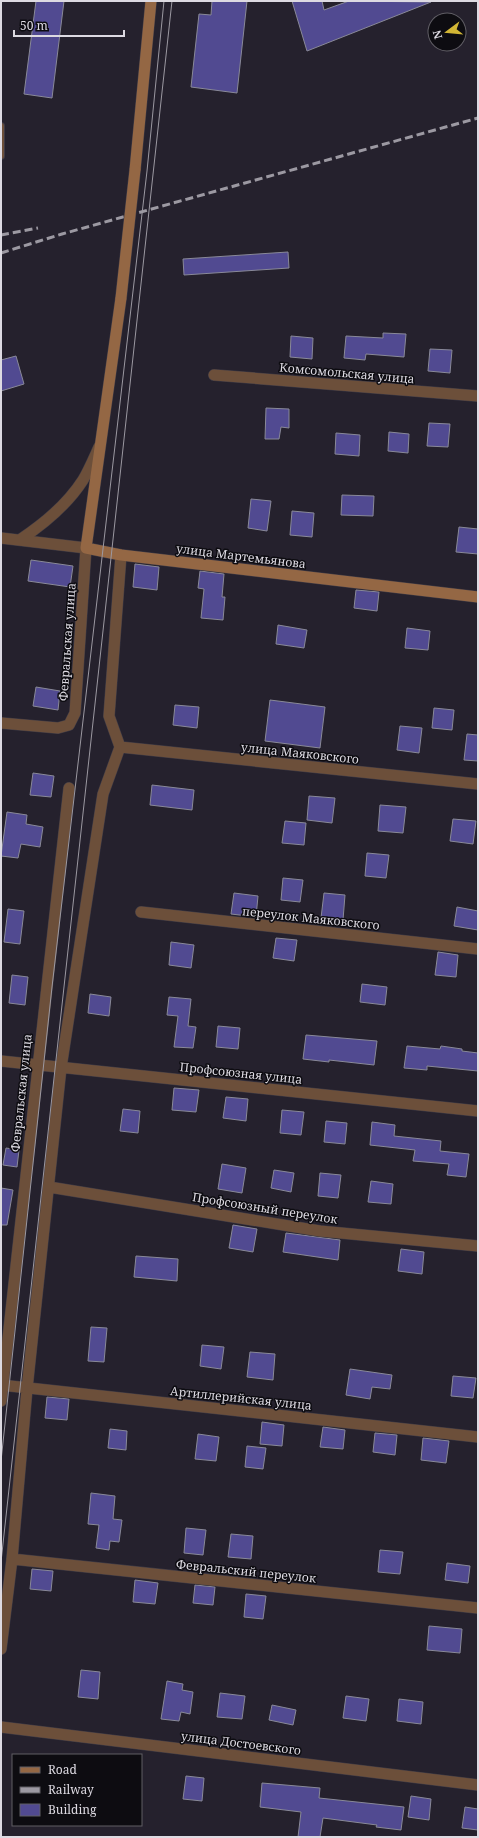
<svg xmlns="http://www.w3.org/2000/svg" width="479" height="1838" viewBox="0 0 479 1838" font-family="'Noto Serif',serif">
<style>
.building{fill:#514a91;stroke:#898998}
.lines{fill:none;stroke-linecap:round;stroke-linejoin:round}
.service-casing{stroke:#3f3b46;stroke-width:8}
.minor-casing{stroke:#3f3b46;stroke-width:12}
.tertiary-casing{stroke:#3f3b46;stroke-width:12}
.secondary-casing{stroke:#3f3b46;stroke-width:12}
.service{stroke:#6c4f3a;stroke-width:6}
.minor{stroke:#6c4f3a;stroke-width:11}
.tertiary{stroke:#6c4f3a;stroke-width:11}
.secondary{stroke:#946744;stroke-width:11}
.tram{stroke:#9c99a2;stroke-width:1}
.rail{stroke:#9c99a2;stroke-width:3;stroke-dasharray:8 4;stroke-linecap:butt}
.secondary-bridge-casing{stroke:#3f3b46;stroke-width:12;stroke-linecap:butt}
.secondary-bridge{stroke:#946744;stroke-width:11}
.labels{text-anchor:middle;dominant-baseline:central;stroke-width:3;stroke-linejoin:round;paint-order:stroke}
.street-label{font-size:12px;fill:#dddae2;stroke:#0d0c11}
</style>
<rect width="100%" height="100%" fill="#25212d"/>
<path class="building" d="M36,1H64L52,98L24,94Z
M212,1H247L237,93L191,87L199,14L211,15Z
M292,1H322L324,10L349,1L431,2L307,51Z
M288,252L289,268L184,275L183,259Z
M383,333L406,334L404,357L366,354L365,360L344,358L346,336L383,338Z
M291,336L313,338L312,359L290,357Z
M430,349L452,350L450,373L428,371Z
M16,356L24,384L1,391V360Z
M266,408L289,409V428L281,427L279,439H265Z
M429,423L450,424L448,447L427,446Z
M389,432L409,434L408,453L388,451Z
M336,433L360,435L359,456L335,454Z
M342,495L374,496L373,516L341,515Z
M251,499L271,501L267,531L248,528Z
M292,511L314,513L312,537L290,535Z
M459,527L478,529V554L456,552Z
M31,560L73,566L70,587L28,581Z
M135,564L159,567L157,590L133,587Z
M200,571L224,574L222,597H225L223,620L201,618L204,589L198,588Z
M356,590L379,592L377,611L354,608Z
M278,625L307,630L304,648L276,644Z
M407,628L430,631L428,650L405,648Z
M36,687L60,691L58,710L33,706Z
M270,700L325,707L320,748L265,741Z
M175,705L199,707L197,728L173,725Z
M434,708L454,710L452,730L432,728Z
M400,726L422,728L419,753L397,750Z
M467,734L478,735V761L464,760Z
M33,773L54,776L51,797L30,795Z
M152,785L194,790L192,810L150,805Z
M309,796L335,798L332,823L307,820Z
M380,805L406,807L403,833L378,831Z
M7,812L27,815L26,824L43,827L40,847L21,844L18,858L1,856Z
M453,819L476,821L473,844L450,841Z
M285,821L306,823L304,845L282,843Z
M367,853L389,855L386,878L365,876Z
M283,878L303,880L300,902L281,900Z
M234,893L258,896L256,917L231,914Z
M324,893L345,895L343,920L321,918Z
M457,907L478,911V930L454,926Z
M8,909L24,911L20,944L4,942Z
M276,938L297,940L294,961L273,958Z
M171,942L194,945L191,968L169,965Z
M438,952L458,955L456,977L435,975Z
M12,975L28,977L25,1005L9,1003Z
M362,984L387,987L385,1005L360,1002Z
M90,994L111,997L109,1016L88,1013Z
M169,997L191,999L188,1026L196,1027L193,1048L174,1047L178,1016L167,1015Z
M218,1026L240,1028L238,1049L216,1047Z
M306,1035L377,1041L374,1065L329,1060V1062L303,1059Z
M407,1046L440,1049L441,1046L462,1049V1051L478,1053V1071L427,1066V1070L404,1068Z
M174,1088L199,1090L196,1112L172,1110Z
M226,1097L248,1099L246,1121L223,1118Z
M123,1109L140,1111L138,1133L120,1131Z
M282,1110L304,1112L301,1135L280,1133Z
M326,1121L347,1123L345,1144L324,1142Z
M372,1122L395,1125L394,1136L441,1141L440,1151L469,1154L466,1177L447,1175L449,1164L413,1161L415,1150L370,1145Z
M6,1148L19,1150L17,1167L3,1165Z
M222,1164L246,1168L242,1193L218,1189Z
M274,1170L294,1173L291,1192L271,1188Z
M320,1173L341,1175L338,1198L318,1196Z
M371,1181L393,1184L391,1204L368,1202Z
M1,1188L13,1190L7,1225H1Z
M233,1225L257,1229L253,1252L229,1248Z
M286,1233L340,1240L338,1260L283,1252Z
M401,1249L424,1252L422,1274L398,1271Z
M136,1256L178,1259L177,1281L134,1277Z
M91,1327L107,1328L104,1362L88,1361Z
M202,1345L224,1347L221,1369L200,1366Z
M250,1352L275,1354L273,1380L247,1377Z
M350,1369L392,1375L390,1389L372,1387L370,1399L346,1395Z
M453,1376L476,1378L473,1398L451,1396Z
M47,1397L69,1399L67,1420L45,1418Z
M262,1422L284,1425L282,1446L260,1444Z
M323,1427L345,1430L343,1449L320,1447Z
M110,1429L127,1431L126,1450L108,1448Z
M375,1433L397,1435L395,1455L373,1452Z
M198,1434L219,1437L216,1461L195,1459Z
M423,1438L449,1441L446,1463L421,1460Z
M247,1446L266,1448L263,1469L245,1467Z
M91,1493L115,1496L113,1519L122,1520L119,1542L110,1541L109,1550L96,1548L99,1525L88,1524Z
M186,1528L206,1530L203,1555L184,1553Z
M231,1534L253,1536L251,1559L228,1557Z
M380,1550L403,1552L400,1574L378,1572Z
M447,1563L470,1566L468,1583L445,1580Z
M32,1569L53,1571L51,1591L30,1589Z
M135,1580L158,1583L155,1604L133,1602Z
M195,1585L215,1587L213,1605L193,1603Z
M246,1594L266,1596L263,1619L244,1617Z
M429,1626L462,1629L460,1653L427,1650Z
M81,1670L100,1672L98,1699L78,1697Z
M167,1681L183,1684L182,1690L193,1692L190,1714L181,1712L179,1721L161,1719Z
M220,1693L245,1696L242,1719L217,1717Z
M346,1696L369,1699L366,1721L343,1718Z
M399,1699L423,1702L421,1724L397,1721Z
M272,1705L296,1710L293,1725L269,1720Z
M186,1776L204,1778L202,1801L183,1799Z
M262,1783L320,1788L319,1798L404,1807L401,1830L376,1827L377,1825L323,1818L320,1837H298L301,1812L260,1807Z
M411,1796L431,1799L429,1820L408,1817Z
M465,1807L478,1809V1830L462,1828Z"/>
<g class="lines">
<defs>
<path id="service" d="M1,126V156"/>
<path id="minor" d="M214,375L478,396
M1,723L58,728L69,725L75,713L86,548
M120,747L478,784
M141,912L478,949
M1,1061L478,1111
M49,1187L320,1231L478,1246
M1,1385L478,1437
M1,1401L69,788
M12,1559L478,1608
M1,1649L12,1559L27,1389L61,1068L103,794L120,747L109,716L121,555
M1,1727L478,1785"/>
<path id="tertiary" d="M1,538L86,548
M21,539C45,523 67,505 83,480C89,470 94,458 99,447"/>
<path id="secondary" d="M135,170L151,1
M121,298L86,548L121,555L478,597"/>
</defs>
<use href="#service" class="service-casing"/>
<use href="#minor" class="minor-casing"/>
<use href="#tertiary" class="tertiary-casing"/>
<use href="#secondary" class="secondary-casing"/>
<use href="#service" class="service"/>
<use href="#minor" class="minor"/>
<use href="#tertiary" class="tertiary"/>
<use href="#secondary" class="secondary"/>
<path class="tram" d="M1,1461L52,987L147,171L164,1
M1,1562L172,1"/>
<path class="rail" d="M1,235L38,228
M1,253L62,234L478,118"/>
<defs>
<path id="secondary-bridge" d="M121,298L135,170"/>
</defs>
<use href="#secondary-bridge" class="secondary-bridge-casing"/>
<use href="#secondary-bridge" class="secondary-bridge"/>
</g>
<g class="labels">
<g class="street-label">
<text transform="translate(347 373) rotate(5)">Комсомольская улица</text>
<text transform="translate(241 556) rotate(7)">улица Мартемьянова</text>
<text transform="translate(67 642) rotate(-86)">Февральская улица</text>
<text transform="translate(300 753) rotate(6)">улица Маяковского</text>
<text transform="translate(311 918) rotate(6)">переулок Маяковского</text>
<text transform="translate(241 1073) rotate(6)">Профсоюзная улица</text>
<text transform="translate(21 1093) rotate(-84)">Февральская улица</text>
<text transform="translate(265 1208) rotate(9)">Профсоюзный переулок</text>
<text transform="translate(241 1398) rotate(6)">Артиллерийская улица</text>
<text transform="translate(246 1571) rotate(6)">Февральский переулок</text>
<text transform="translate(241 1743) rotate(7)">улица Достоевского</text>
</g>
</g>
<rect width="479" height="1838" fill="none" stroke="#dddae2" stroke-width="4"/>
<rect x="12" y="1754" width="130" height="72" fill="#0d0c11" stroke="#605e65"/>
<rect x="20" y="1767" width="20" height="6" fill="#946744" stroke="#605e65"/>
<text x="48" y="1774" font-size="12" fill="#dddae2">Road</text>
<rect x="20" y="1787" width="20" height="6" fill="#9c99a2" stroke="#605e65"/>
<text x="48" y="1794" font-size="12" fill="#dddae2">Railway</text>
<rect x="20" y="1804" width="20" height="12" fill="#514a91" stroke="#605e65"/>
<text x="48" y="1814" font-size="12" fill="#dddae2">Building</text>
<g transform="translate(447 32) rotate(254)"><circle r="19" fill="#0d0c11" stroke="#605e65"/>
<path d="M0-3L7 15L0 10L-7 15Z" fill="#d2b635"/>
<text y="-6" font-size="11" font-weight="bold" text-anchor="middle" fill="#dddae2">N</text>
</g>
<path d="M14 30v6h110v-6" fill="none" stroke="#dddae2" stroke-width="2"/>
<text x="20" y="30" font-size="12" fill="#dddae2" stroke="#0d0c11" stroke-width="3" paint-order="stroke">50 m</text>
</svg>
